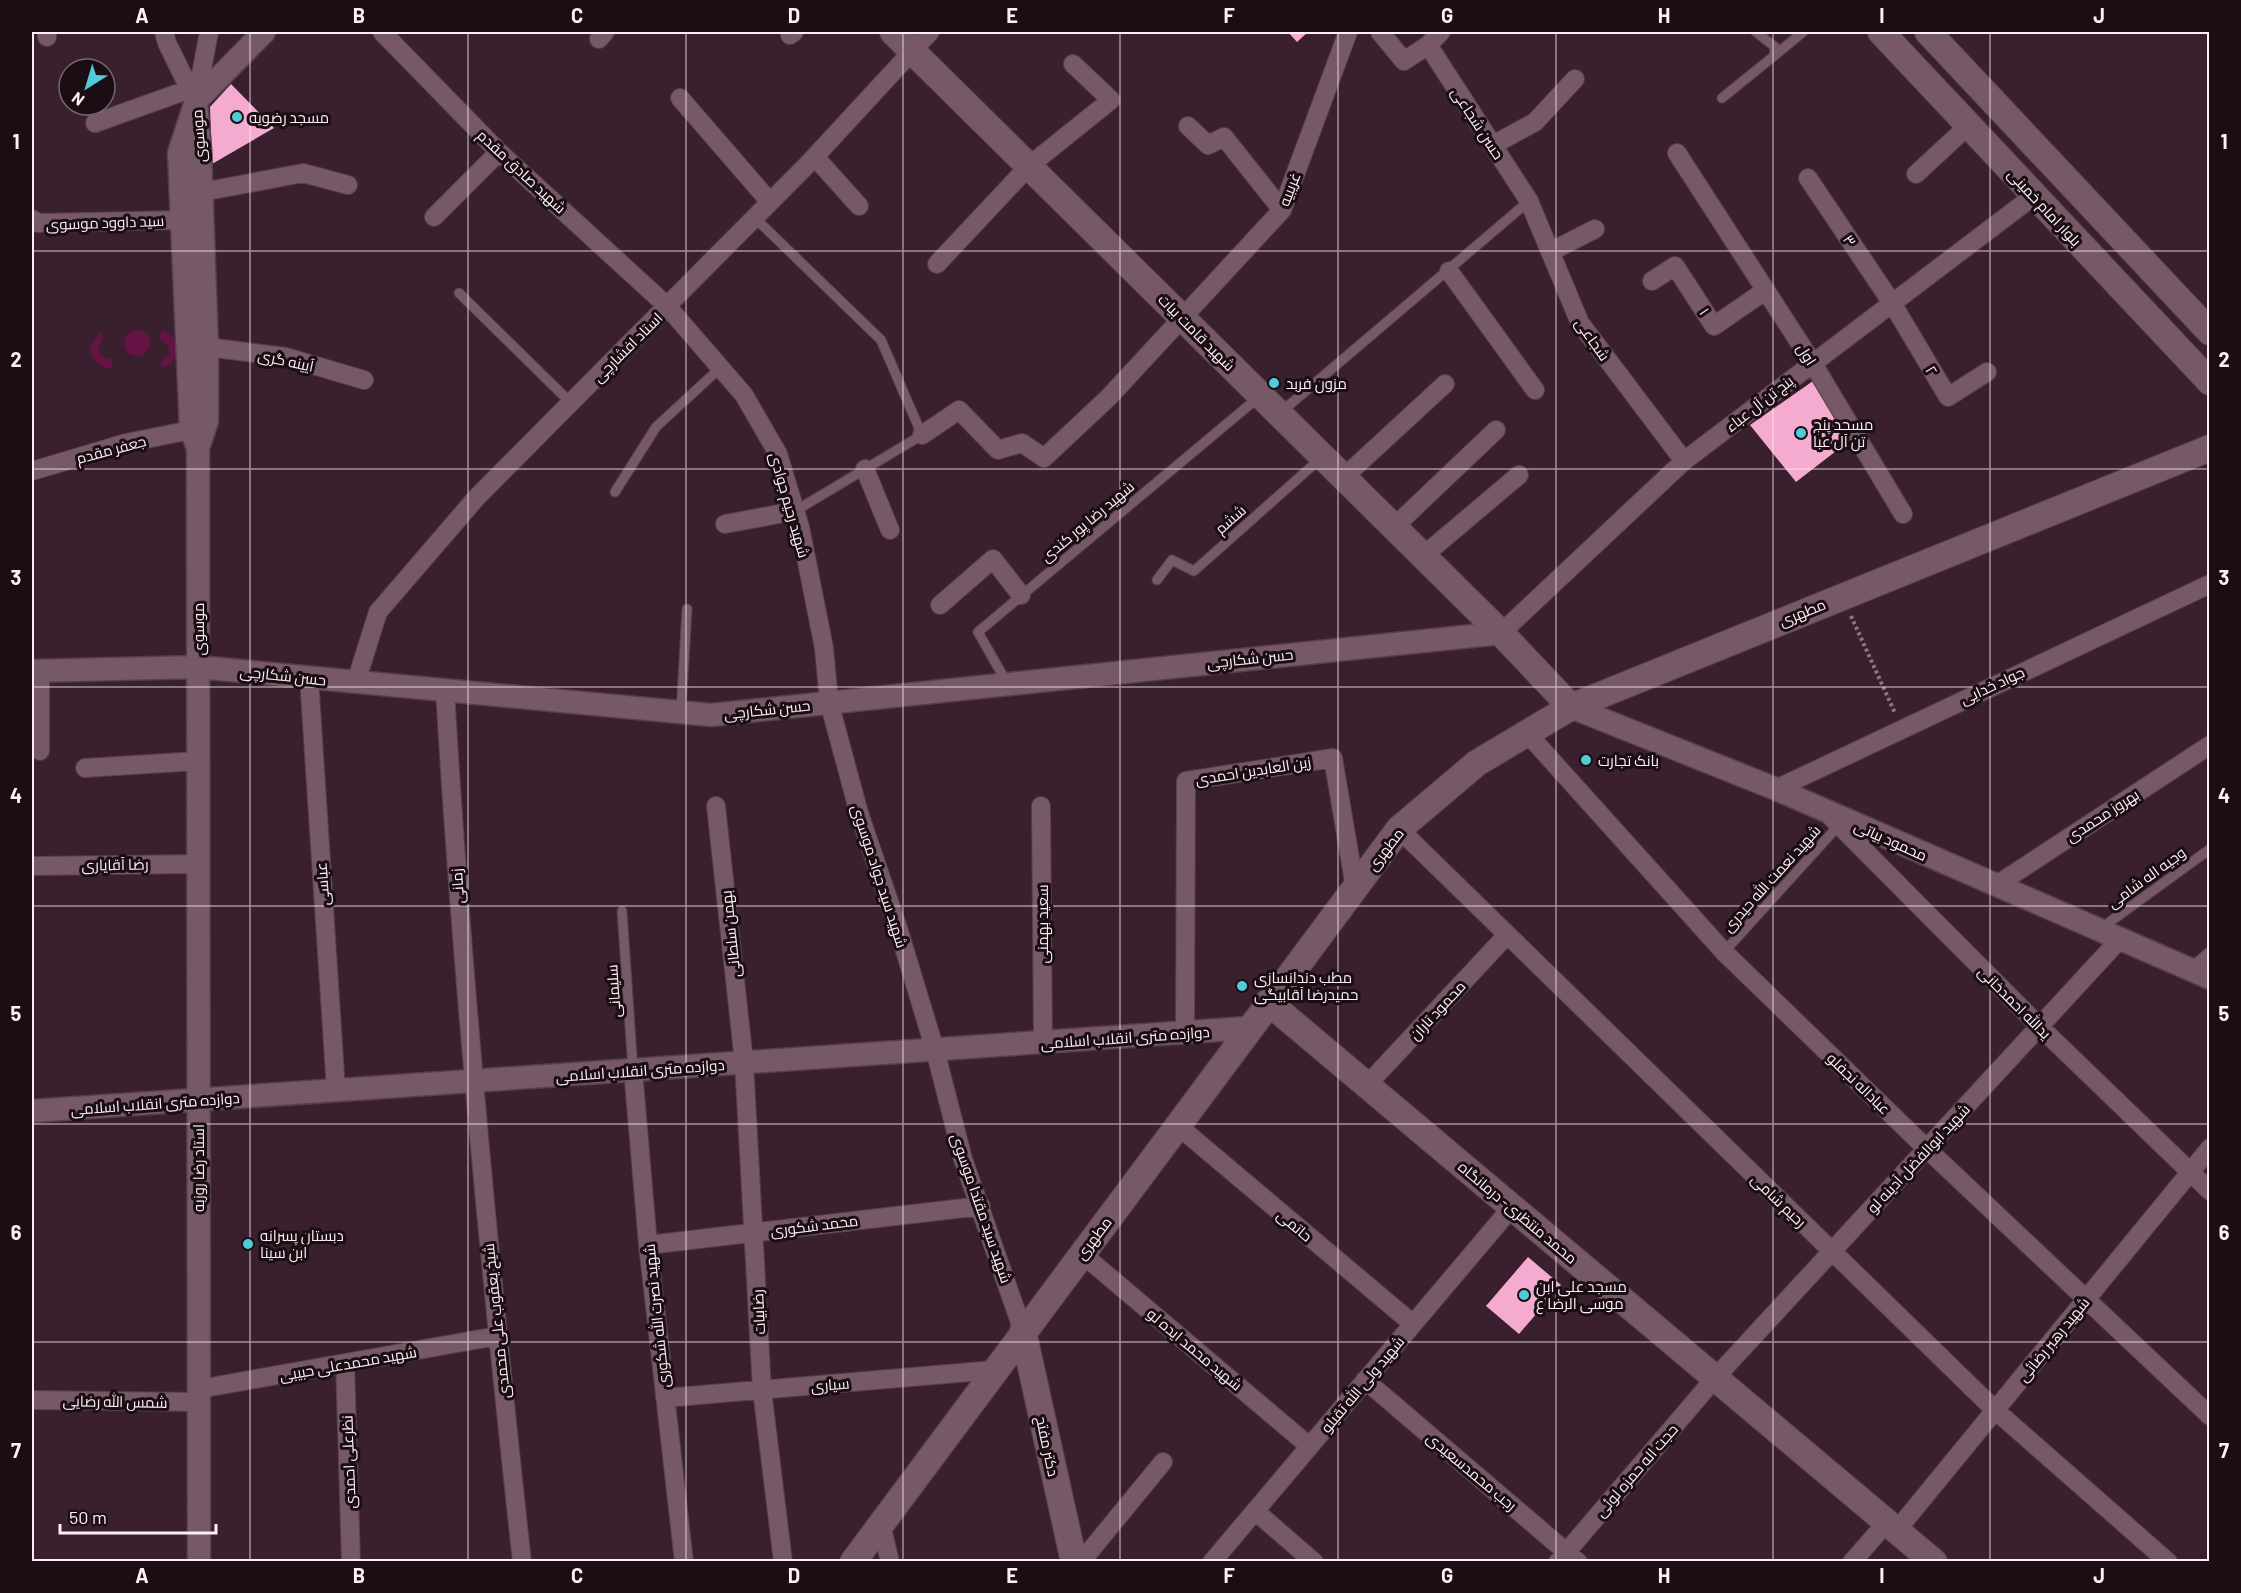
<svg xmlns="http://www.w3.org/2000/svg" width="2241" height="1593" viewBox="0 0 2241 1593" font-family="Barlow,Cairo,sans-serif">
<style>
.green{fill:#651345}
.building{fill:#f5aacf}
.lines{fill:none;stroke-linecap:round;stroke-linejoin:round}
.service-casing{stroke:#553f4c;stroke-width:11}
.minor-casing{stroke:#553f4c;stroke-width:20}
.tertiary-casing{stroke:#553f4c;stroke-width:25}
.secondary-casing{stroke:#553f4c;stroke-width:28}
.path{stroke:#8c7681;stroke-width:4;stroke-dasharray:3 3;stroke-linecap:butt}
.service{stroke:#775867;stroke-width:9}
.minor{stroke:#775867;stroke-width:18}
.tertiary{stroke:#775867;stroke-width:22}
.secondary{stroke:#775867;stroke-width:26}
.grid{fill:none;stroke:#feeff5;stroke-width:1.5;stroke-opacity:0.55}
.poi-dot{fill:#52cbd9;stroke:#1a0e14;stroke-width:2}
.labels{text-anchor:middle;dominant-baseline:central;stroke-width:6;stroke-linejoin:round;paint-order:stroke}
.poi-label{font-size:15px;fill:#feeff5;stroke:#1a0e14;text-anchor:start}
.street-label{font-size:15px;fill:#feeff5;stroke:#1a0e14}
.neatline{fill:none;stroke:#feeff5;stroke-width:2}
.grid-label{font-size:20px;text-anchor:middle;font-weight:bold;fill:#feeff5}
</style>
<rect width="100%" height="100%" fill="#3a202e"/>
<path class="green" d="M124 343a13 13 0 1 1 26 0a13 13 0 1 1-26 0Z
M161,330C183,335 183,362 161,368L162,361C172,355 171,344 160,339Z
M101,331L103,339C95,347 99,358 111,359L113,368C99,369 91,360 90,346Z"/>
<path class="building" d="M1288,32H1308L1297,42Z
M231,84L274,128L212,164L210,107Z
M1813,381L1849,441L1796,482L1750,425Z
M1528,1257L1561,1285L1519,1334L1486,1306Z"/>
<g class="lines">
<defs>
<path id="service" d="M1774,56L1803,32
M1722,98L1774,56L1775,47L1756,32
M755,218L881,340L922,435L795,511
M459,293L571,403
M1281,412L1529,201
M615,492L656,427L720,368
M1157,580L1172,560L1194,571L1321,458
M1007,683L978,632L1260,396
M681,712L687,609
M622,911L633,1070
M2100,929L2210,849
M1724,952L1839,825"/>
<path id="minor" d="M47,32V37
M164,32L167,43L195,100
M382,32L499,152L667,306L744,395L778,454L800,527L824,648L829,702L859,813L898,928L935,1050L963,1159L1023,1331
M1380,32L1404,61L1428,45L1441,32
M790,35L794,32
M599,39L605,32
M1428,45L1529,201L1580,323L1684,461
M680,98L770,202
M196,101L209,32
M95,123L190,89
M1188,126L1208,145L1224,137L1282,210
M1493,145L1535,122L1575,79
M1677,153L1812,362L1903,514
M815,157L859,206
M1916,174L1969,125
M1808,178L1892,303L1948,397L1987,372
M202,192L303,173L348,185
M434,217L499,152
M32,219L38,223L179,220
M1550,252L1595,229
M937,264L1029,166L1111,100L1073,64
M1449,271L1535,390
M1652,281L1675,266L1714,326L1766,290
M207,347L286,357L364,380
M922,435L959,410L998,450L1022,443L1044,458L1109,397L1282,210L1348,32
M865,469L890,530
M32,471L126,443L191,430
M1344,477L1445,384
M725,524L795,511
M1394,527L1496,430
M1423,556L1519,475
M940,605L993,559L1021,595
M1501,633L1684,461L2035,195
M40,671V751
M309,678L336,1090
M356,682L378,612L477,497L808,164L930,32
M445,690C462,982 490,1271 522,1562
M1526,732L1724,952L1926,1148L2210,1416
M85,768L198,761
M1776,789L2210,584
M716,806L744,1062L762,1390L783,1562
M1041,806L1043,1042
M1829,815L2039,1026L2210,1191
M1399,829L1995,1410L2168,1562
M32,866L198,864
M1995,886L2210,745
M2195,970L2210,957
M1185,1033L1186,781L1333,758L1355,888
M633,1070L648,1245L684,1562
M1367,1085L1507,935
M1177,1125L1413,1324
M648,1245L981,1206
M1081,1253L1309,1446
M345,1363L351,1562
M1365,1380L1578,1562
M199,1389L497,1336
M665,1398L994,1370
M32,1400L199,1402
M1255,1511L1314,1562
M881,1524L890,1562
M1897,1530L2210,1148
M1081,1562L1163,1462
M1212,1562L1512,1207
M1558,1562L1715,1378L2121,938
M1852,1562L1887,1522"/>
<path id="tertiary" d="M196,101L200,151L207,347V421L198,448L199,1562
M198,448L191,430L179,153L196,101L264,32
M32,671L198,667L711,715L1501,633
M1571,707L1776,789L2210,978
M32,1111L1248,1028"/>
<path id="secondary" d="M893,32L1501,633L1571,707
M1881,32L2210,382
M1928,32L2210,332
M1268,1002L1934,1562
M1023,1331L1074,1562
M853,1562L1399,829L1477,763L1571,707L2210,448"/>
</defs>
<use href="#service" class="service-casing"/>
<use href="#minor" class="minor-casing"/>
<use href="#tertiary" class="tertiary-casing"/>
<use href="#secondary" class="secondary-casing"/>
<path class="path" d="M1851,616L1895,713"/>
<use href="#service" class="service"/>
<use href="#minor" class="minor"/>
<use href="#tertiary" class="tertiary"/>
<use href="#secondary" class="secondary"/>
</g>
<path class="grid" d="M250,32V1562M468,32V1562M686,32V1562M903,32V1562M1120,32V1562M1338,32V1562M1556,32V1562M1773,32V1562M1990,32V1562M32,251H2210M32,469H2210M32,687H2210M32,906H2210M32,1124H2210M32,1342H2210"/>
<g class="poi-dot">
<circle cx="237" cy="117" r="6"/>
<circle cx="1274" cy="383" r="6"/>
<circle cx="1801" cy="433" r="6"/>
<circle cx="1586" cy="760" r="6"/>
<circle cx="1242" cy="986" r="6"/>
<circle cx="248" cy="1244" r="6"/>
<circle cx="1524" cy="1295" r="6"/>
</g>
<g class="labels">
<g class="poi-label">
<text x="249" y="117">مسجد رضویه</text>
<text x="1286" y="383">مزون فربد</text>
<text x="1813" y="424">مسجد پنج<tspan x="1813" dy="17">تن آل عبا</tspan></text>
<text x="1598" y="760">بانک تجارت</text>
<text x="1254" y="977">مطب دندانسازی<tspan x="1254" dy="17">حمیدرضا آقابیگی</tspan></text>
<text x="260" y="1235">دبستان پسرانه<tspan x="260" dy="17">ابن سینا</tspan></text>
<text x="1536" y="1286">مسجد علی ابن<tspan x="1536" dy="17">موسی الرضا ع</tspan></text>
</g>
<g class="street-label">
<text transform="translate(1478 123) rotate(57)">حسن شجاعی</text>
<text transform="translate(198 136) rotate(-94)">موسوی</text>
<text transform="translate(522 171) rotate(43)">شهید صادق مقدم</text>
<text transform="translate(1289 189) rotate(-69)">غریبیه</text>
<text transform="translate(2045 207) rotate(47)">بلوار امام خمینی</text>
<text transform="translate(105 222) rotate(-2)">سید داوود موسوی</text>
<text transform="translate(1850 240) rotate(56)">۳</text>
<text transform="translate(1705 311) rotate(56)">۱</text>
<text transform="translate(1197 332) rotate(45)">شهید قامت بیات</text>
<text transform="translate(1593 339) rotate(55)">شجاعی</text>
<text transform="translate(627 347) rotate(-45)">استاد افشارچی</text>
<text transform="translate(1807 354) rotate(58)">اول</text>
<text transform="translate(286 360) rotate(12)">آیینه گری</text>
<text transform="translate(1932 370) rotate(59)">۲</text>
<text transform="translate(1759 403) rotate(-38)">پنج تن آل عباء</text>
<text transform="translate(111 449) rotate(-15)">جعفر مقدم</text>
<text transform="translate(790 505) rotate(74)">شهید رحیم جوادی</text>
<text transform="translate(1230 519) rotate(-41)">ششم</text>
<text transform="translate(1087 521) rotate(-40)">شهید رضا پور کندی</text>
<text transform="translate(1802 612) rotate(-22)">مطهری</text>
<text transform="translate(198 629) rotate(-90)">موسوی</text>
<text transform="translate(1250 658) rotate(-6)">حسن شکارچی</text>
<text transform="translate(283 675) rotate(6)">حسن شکارچی</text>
<text transform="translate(1992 685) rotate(-25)">جواد خدایی</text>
<text transform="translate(767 709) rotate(-6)">حسن شکارچی</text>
<text transform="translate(1253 770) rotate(-9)">زین العابدین احمدی</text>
<text transform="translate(2102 815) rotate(-33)">بهروز محمدی</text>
<text transform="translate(1891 840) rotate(24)">محمود بیاتی</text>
<text transform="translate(1385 849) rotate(-52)">مطهری</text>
<text transform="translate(115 864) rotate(-1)">رضا آقایاری</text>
<text transform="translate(880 876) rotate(72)">شهید سید جواد موسوی</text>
<text transform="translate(2146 877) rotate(-36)">وجیه اله شامی</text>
<text transform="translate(1771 878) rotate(-48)">شهید نعمت الله حیدری</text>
<text transform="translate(322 884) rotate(-94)">عباسی</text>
<text transform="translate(457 886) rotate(-94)">زمانی</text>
<text transform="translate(1042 924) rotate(-90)">سعید بهمنی</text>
<text transform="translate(730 934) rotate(-96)">بهمن سلطانی</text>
<text transform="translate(613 991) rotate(-94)">سلیمانی</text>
<text transform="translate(2015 1002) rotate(45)">یدالله احمدخانی</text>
<text transform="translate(1437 1010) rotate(-47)">محمود تاران</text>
<text transform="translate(1125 1037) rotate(-4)">دوازده متری انقلاب اسلامی</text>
<text transform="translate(640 1070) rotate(-4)">دوازده متری انقلاب اسلامی</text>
<text transform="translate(1859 1083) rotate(44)">عباداله نجفلو</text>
<text transform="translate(155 1103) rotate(-4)">دوازده متری انقلاب اسلامی</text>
<text transform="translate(1918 1158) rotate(-47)">شهید ابوالفضل آدینه لو</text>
<text transform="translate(198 1168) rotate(-90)">استاد رضا روزبه</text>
<text transform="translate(1779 1200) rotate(44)">رحیم شامی</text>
<text transform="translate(982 1208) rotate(71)">شهید سید مقتدا موسوی</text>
<text transform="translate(1518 1212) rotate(40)">محمد منتظری- درمانگاه</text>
<text transform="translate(814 1225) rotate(-7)">محمد شکوری</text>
<text transform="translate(1295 1225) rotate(40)">حاتمی</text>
<text transform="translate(1093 1238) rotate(-53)">مطهری</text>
<text transform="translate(758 1312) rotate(-93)">رضابیات</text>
<text transform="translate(656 1316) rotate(-96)">شهید نصرت الله شکوری</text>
<text transform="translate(496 1321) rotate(-96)">شیخ یعقوب علی محمدی</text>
<text transform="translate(2053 1339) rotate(-51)">شهید رهبر رضائی</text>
<text transform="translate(1195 1349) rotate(40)">شهید محمد ایده لو</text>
<text transform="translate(348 1363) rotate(-10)">شهید محمدعلی حبیبی</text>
<text transform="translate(830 1384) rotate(-5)">سیاری</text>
<text transform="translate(1362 1384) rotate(-50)">شهید ولی الله تقیلو</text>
<text transform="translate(115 1401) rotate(1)">شمس الله رضایی</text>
<text transform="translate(1048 1446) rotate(78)">دکتر مفتح</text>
<text transform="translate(348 1462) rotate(-92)">نظرعلی احمدی</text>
<text transform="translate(1636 1470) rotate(-49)">حجت اله حمزه لوئی</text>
<text transform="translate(1472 1471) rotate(40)">رجب محمدسعیدی</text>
</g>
</g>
<rect width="2241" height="1593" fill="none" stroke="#1a0e14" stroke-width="66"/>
<g transform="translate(87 87) rotate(217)"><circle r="28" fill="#1a0e14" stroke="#75686e" stroke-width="1.5"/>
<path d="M0-4.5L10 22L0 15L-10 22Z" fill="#52cbd9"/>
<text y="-9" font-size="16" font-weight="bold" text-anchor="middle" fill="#feeff5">N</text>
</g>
<path d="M60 1524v9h156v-9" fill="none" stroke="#feeff5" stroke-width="3"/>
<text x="69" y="1524" font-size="18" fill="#feeff5" stroke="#1a0e14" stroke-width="4.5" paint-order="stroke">50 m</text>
<rect x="33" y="33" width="2175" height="1527" class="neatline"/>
<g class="grid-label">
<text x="142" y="23">A</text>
<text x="359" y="23">B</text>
<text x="577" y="23">C</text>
<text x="794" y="23">D</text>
<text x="1012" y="23">E</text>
<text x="1229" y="23">F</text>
<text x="1447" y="23">G</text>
<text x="1664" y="23">H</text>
<text x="1882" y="23">I</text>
<text x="2099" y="23">J</text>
<text x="16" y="149">1</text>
<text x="2224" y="149">1</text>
<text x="16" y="367">2</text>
<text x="2224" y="367">2</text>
<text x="16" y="585">3</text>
<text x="2224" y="585">3</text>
<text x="16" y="803">4</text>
<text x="2224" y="803">4</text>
<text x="16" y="1021">5</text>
<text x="2224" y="1021">5</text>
<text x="16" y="1240">6</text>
<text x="2224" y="1240">6</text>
<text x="16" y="1458">7</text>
<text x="2224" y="1458">7</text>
<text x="142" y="1583">A</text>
<text x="359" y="1583">B</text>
<text x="577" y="1583">C</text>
<text x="794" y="1583">D</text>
<text x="1012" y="1583">E</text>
<text x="1229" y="1583">F</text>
<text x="1447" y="1583">G</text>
<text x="1664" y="1583">H</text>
<text x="1882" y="1583">I</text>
<text x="2099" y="1583">J</text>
</g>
</svg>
